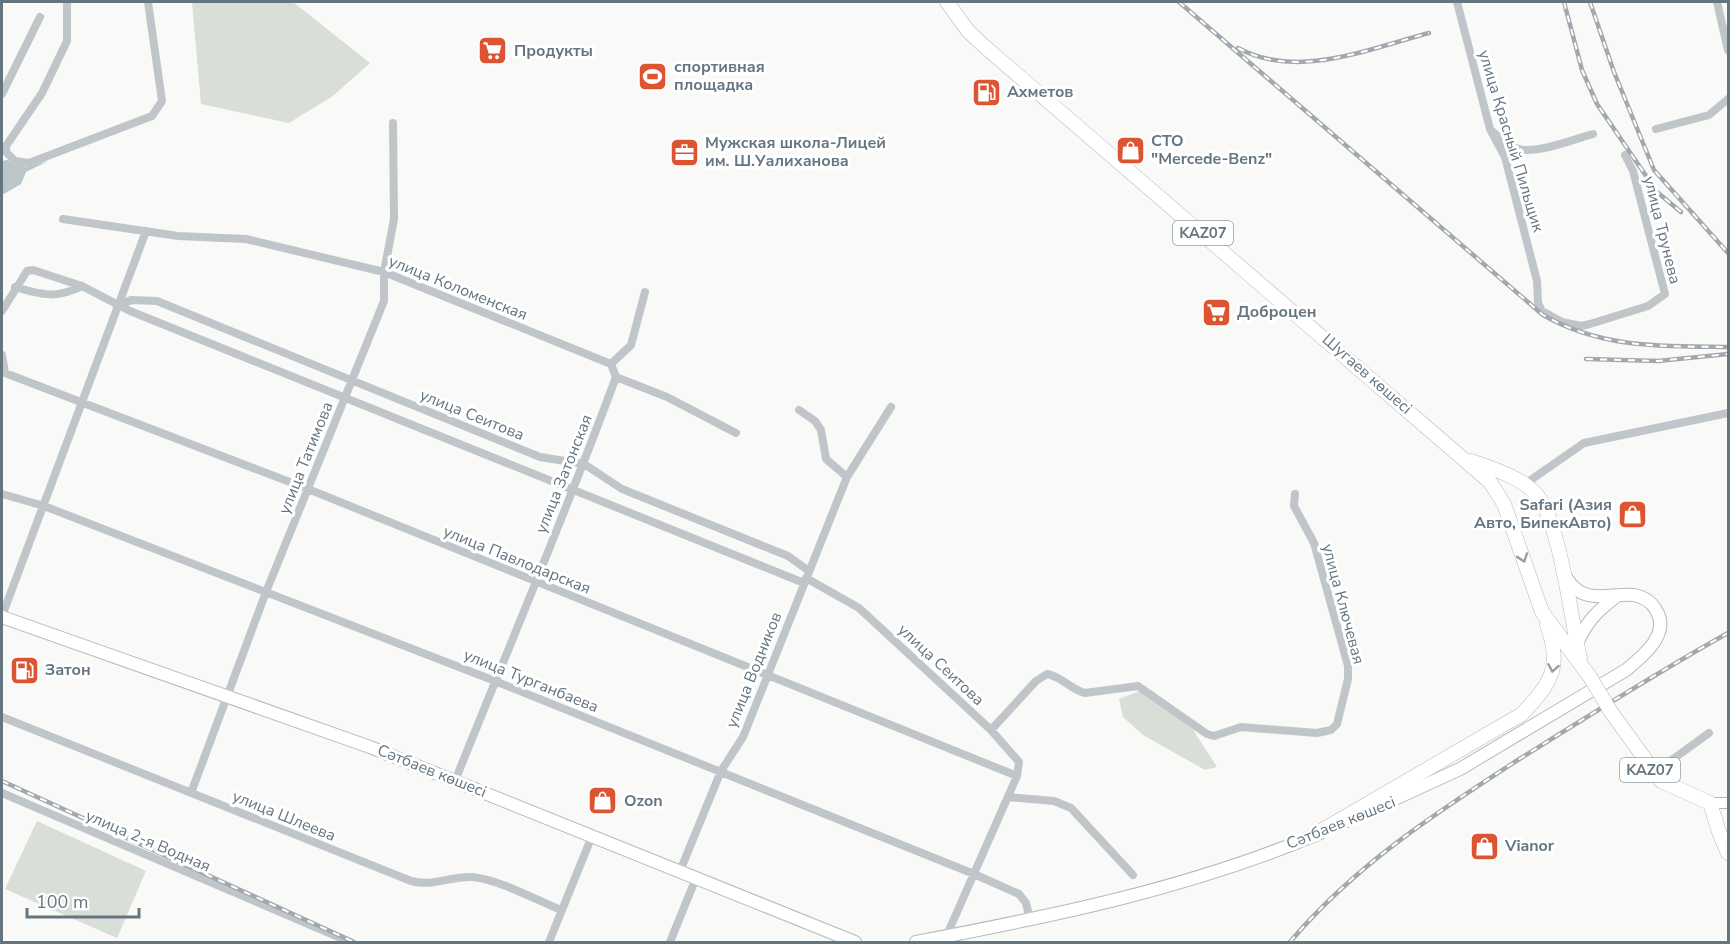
<svg xmlns="http://www.w3.org/2000/svg" width="1730" height="944" viewBox="0 0 1730 944" font-family="'Nunito Sans',sans-serif">
<style>
.green{fill:#d9ded6}
.water{fill:#bac6ca}
.lines{fill:none;stroke-linecap:round;stroke-linejoin:round}
.secondary-casing{stroke:#b3b9bd;stroke-width:12}
.primary-casing{stroke:#b4b9bd;stroke-width:14}
.highway-casing{stroke:#b4b8bc;stroke-width:15}
.street{stroke:#c0c5c9;stroke-width:8}
.secondary{stroke:#fff;stroke-width:10}
.primary{stroke:#fff;stroke-width:12}
.highway{stroke:#fff;stroke-width:14}
.rail-casing{stroke:#a2a9ae;stroke-width:4.5}
.rail{stroke:#fff;stroke-width:2;stroke-dasharray:7;stroke-linecap:butt}
.highway-bridge-casing{stroke:#b4b8bc;stroke-width:15;stroke-linecap:butt}
.highway-bridge{stroke:#fff;stroke-width:14}
.oneway{stroke:#939fa7}
.labels{text-anchor:middle;dominant-baseline:central;stroke-width:6;stroke-linejoin:round;paint-order:stroke}
.shield{fill:#fff;stroke:#939fa7;stroke-width:1.5}
.shield-label{font-size:15px;font-weight:bold;fill:#657681}
.poi-label{font-size:16px;font-weight:bold;fill:#657681;stroke:#fff;text-anchor:start}
.street-label{font-size:16px;fill:#657681;stroke:#fff}
</style>
<rect width="100%" height="100%" fill="#f9f9f7"/>
<path class="green" d="M192,2H293L370,63L333,96L289,123L201,104Z
M1142,690L1190,725L1217,767L1205,770L1143,735L1123,717L1119,699Z
M37,821L146,871L117,938L5,889Z"/>
<path class="water" d="M7,160L25,167L48,161L26,172L21,184L2,195V161Z"/>
<g class="lines">
<defs>
<path id="secondary" d="M1710,803H1728"/>
<path id="primary" d="M2,617L370,747L855,942
M1577,644C1586,622 1597,611 1617,596
M1347,821L1460,769L1626,670C1643,656 1671,634 1656,610C1651,601 1644,597 1634,595C1619,593 1603,599 1588,595C1576,592 1570,584 1564,574
M916,942C1053,916 1191,888 1320,833"/>
<path id="highway" d="M947,2L968,31L984,46L1490,482L1504,504L1542,612L1590,677
M1471,461C1491,468 1521,477 1536,494C1560,520 1571,620 1580,658
M1611,712L1661,781L1710,803L1719,832L1728,853
M1312,836L1522,714C1550,684 1563,668 1547,625"/>
</defs>
<use href="#secondary" class="secondary-casing"/>
<use href="#primary" class="primary-casing"/>
<use href="#highway" class="highway-casing"/>
<path class="street" d="M1457,2L1490,129L1505,157L1537,281L1538,303L1542,311L1562,322L1581,326L1590,324L1648,306L1665,294L1633,171L1625,155
M1717,2L1728,50
M2,94L40,17
M1656,129L1709,115L1728,99
M1492,131C1500,138 1509,147 1519,149C1537,154 1575,139 1593,134
M6,146L42,93L67,41V2
M2,148L6,146V152L15,161L29,163L152,116L162,101L148,2
M63,219L178,236L246,239L384,272L601,360L611,364L616,377L667,397L736,433
M15,287C42,295 57,299 82,286
M120,305L131,300L157,301L540,457L584,464L622,489L788,556L809,571
M2,311L27,271L33,270L82,286L130,311L804,583
M2,355L5,373L308,489L1017,776
M611,364L631,345L645,292
M799,410L815,421L821,430L826,459L847,477
M1525,484L1584,443L1728,413
M2,494L44,506L495,681L974,874L1019,894L1026,903L1030,920
M806,578L859,608L991,730L1019,762L1017,776L946,937
M2,616L146,231
M2,717L411,881C435,887 449,876 472,877C498,879 536,900 561,910
M991,730L1036,681L1047,674C1061,676 1070,689 1085,693L1138,686L1207,734L1214,736L1241,727L1317,733L1331,730L1337,724L1348,679V666L1314,543L1294,506L1295,494
M1654,773L1709,733
M455,781C509,646 566,513 616,377
M2,793L350,942
M191,793L266,592L384,301V272L394,219L393,123
M1008,797L1054,801L1071,808L1133,875
M680,871L721,771L743,737L847,477L891,407
M549,942L592,836
M670,942L696,878"/>
<use href="#secondary" class="secondary"/>
<use href="#primary" class="primary"/>
<use href="#highway" class="highway"/>
<defs>
<path id="rail" d="M1179,2L1543,315C1603,349 1662,346 1728,347
M1564,2L1582,70L1597,104L1657,192L1681,212
M1590,2L1614,72L1654,170L1728,253
M1238,48C1297,80 1368,49 1429,33
M1586,359L1658,361L1728,354
M2,781L354,942
M1290,942C1355,865 1437,812 1521,758C1590,715 1658,672 1728,633"/>
</defs>
<use href="#rail" class="rail-casing"/>
<use href="#rail" class="rail"/>
<defs>
<path id="highway-bridge" d="M1590,677L1611,712"/>
</defs>
<use href="#highway-bridge" class="highway-bridge-casing"/>
<use href="#highway-bridge" class="highway-bridge"/>
</g>
<defs><path id="oneway-chevron" d="M-2-3.5L2.5 0L-2 3.5" fill="none" stroke-width="1.6" stroke-linecap="round" stroke-linejoin="round" transform="scale(1.5)"/></defs>
<g class="oneway">
<use href="#oneway-chevron" transform="translate(1523 558) rotate(71)"/>
<use href="#oneway-chevron" transform="translate(1553 668) rotate(100)"/>
</g>
<defs>
<symbol id="supermarket-square" viewBox="-11 -11 22 22"><rect x="-9" y="-9" width="18" height="18" rx="4" fill="#dd5432" stroke="#fff"/><path d="M-6-5.5h2.5l.6 2H6L4.5 2H-2.5L-4.4-4H-6ZM-1.5 3.2a1.3 1.3 0 1 0 .1 0ZM3 3.2a1.3 1.3 0 1 0 .1 0Z" fill="#fff"/></symbol>
<symbol id="stadium-square" viewBox="-11 -11 22 22"><rect x="-9" y="-9" width="18" height="18" rx="4" fill="#dd5432" stroke="#fff"/><path d="M0-5a6.5 5 0 1 0 0 10a6.5 5 0 1 0 0-10ZM-3.5-1.8h7v3.6h-7Z" fill="#fff"/></symbol>
<symbol id="fuel-square" viewBox="-11 -11 22 22"><rect x="-9" y="-9" width="18" height="18" rx="4" fill="#dd5432" stroke="#fff"/><path d="M-5.5-6h7V0h2V4h1.3V-2.5L3-4.5l.8-.8L6-3V5H2.5V1h-1V6h-7ZM-4.2-4.7v3.2H.2V-4.7Z" fill="#fff"/></symbol>
<symbol id="shop-square" viewBox="-11 -11 22 22"><rect x="-9" y="-9" width="18" height="18" rx="4" fill="#dd5432" stroke="#fff"/><path d="M-5-2.5h2.3a2.7 3.5 0 0 1 5.4 0H5L5.5 6h-11ZM-1.5-2.5h3a1.5 2.3 0 0 0-3 0Z" fill="#fff"/></symbol>
<symbol id="office-square" viewBox="-11 -11 22 22"><rect x="-9" y="-9" width="18" height="18" rx="4" fill="#dd5432" stroke="#fff"/><path d="M-6-3h4V-5.5h4V-3h4V5H-6ZM-1-4.5V-3h2v-1.5ZM-6 0V1H6V0Z" fill="#fff"/></symbol>
</defs>
<g fill-rule="evenodd">
<use href="#supermarket-square" x="476" y="34" width="33" height="33"/>
<use href="#stadium-square" x="636" y="60" width="33" height="33"/>
<use href="#fuel-square" x="970" y="76" width="33" height="33"/>
<use href="#shop-square" x="1114" y="134" width="33" height="33"/>
<use href="#office-square" x="668" y="136" width="33" height="33"/>
<use href="#supermarket-square" x="1200" y="296" width="33" height="33"/>
<use href="#shop-square" x="1616" y="498" width="33" height="33"/>
<use href="#fuel-square" x="8" y="654" width="33" height="33"/>
<use href="#shop-square" x="586" y="784" width="33" height="33"/>
<use href="#shop-square" x="1468" y="830" width="33" height="33"/>
</g>
<g class="labels">
<g class="shield">
<rect x="1173" y="221" width="60" height="24" rx="4.5"/>
<rect x="1620" y="758" width="60" height="24" rx="4.5"/>
</g>
<g class="shield-label">
<text x="1203" y="233">KAZ07</text>
<text x="1650" y="770">KAZ07</text>
</g>
<g class="poi-label">
<text x="514" y="51">Продукты</text>
<text x="674" y="67">спортивная<tspan x="674" dy="18">площадка</tspan></text>
<text x="1007" y="92">Ахметов</text>
<text x="1151" y="141">СТО<tspan x="1151" dy="18">"Mercede-Benz"</tspan></text>
<text x="705" y="143">Мужская школа-Лицей<tspan x="705" dy="18">им. Ш.Уалиханова</tspan></text>
<text x="1237" y="312">Доброцен</text>
<text x="1612" y="505" text-anchor="end">Safari (Азия<tspan x="1612" dy="18">Авто, БипекАвто)</tspan></text>
<text x="45" y="670">Затон</text>
<text x="624" y="801">Ozon</text>
<text x="1505" y="846">Vianor</text>
</g>
<g class="street-label">
<text transform="translate(1511 141) rotate(73)">улица Красный Пильщик</text>
<text transform="translate(1662 230) rotate(76)">улица Трунева</text>
<text transform="translate(458 288) rotate(22)">улица Коломенская</text>
<text transform="translate(1367 374) rotate(41)">Шугаев көшесі</text>
<text transform="translate(472 415) rotate(22)">улица Сеитова</text>
<text transform="translate(306 458) rotate(-68)">улица Татимова</text>
<text transform="translate(564 474) rotate(-68)">улица Затонская</text>
<text transform="translate(517 560) rotate(22)">улица Павлодарская</text>
<text transform="translate(1343 604) rotate(75)">улица Ключевая</text>
<text transform="translate(941 665) rotate(43)">улица Сеитова</text>
<text transform="translate(754 670) rotate(-68)">улица Водников</text>
<text transform="translate(531 681) rotate(22)">улица Турганбаева</text>
<text transform="translate(432 771) rotate(22)">Сәтбаев көшесі</text>
<text transform="translate(284 816) rotate(22)">улица Шлеева</text>
<text transform="translate(1341 823) rotate(-22)">Сәтбаев көшесі</text>
<text transform="translate(148 841) rotate(23)">улица 2-я Водная</text>
</g>
</g>
<rect width="1730" height="944" fill="none" stroke="#657681" stroke-width="6"/>
<path d="M27 908v9h112v-9" fill="none" stroke="#657681" stroke-width="3"/>
<text x="36" y="908" font-size="18" fill="#657681" stroke="#ffffff" stroke-width="4.5" paint-order="stroke">100 m</text>
</svg>
